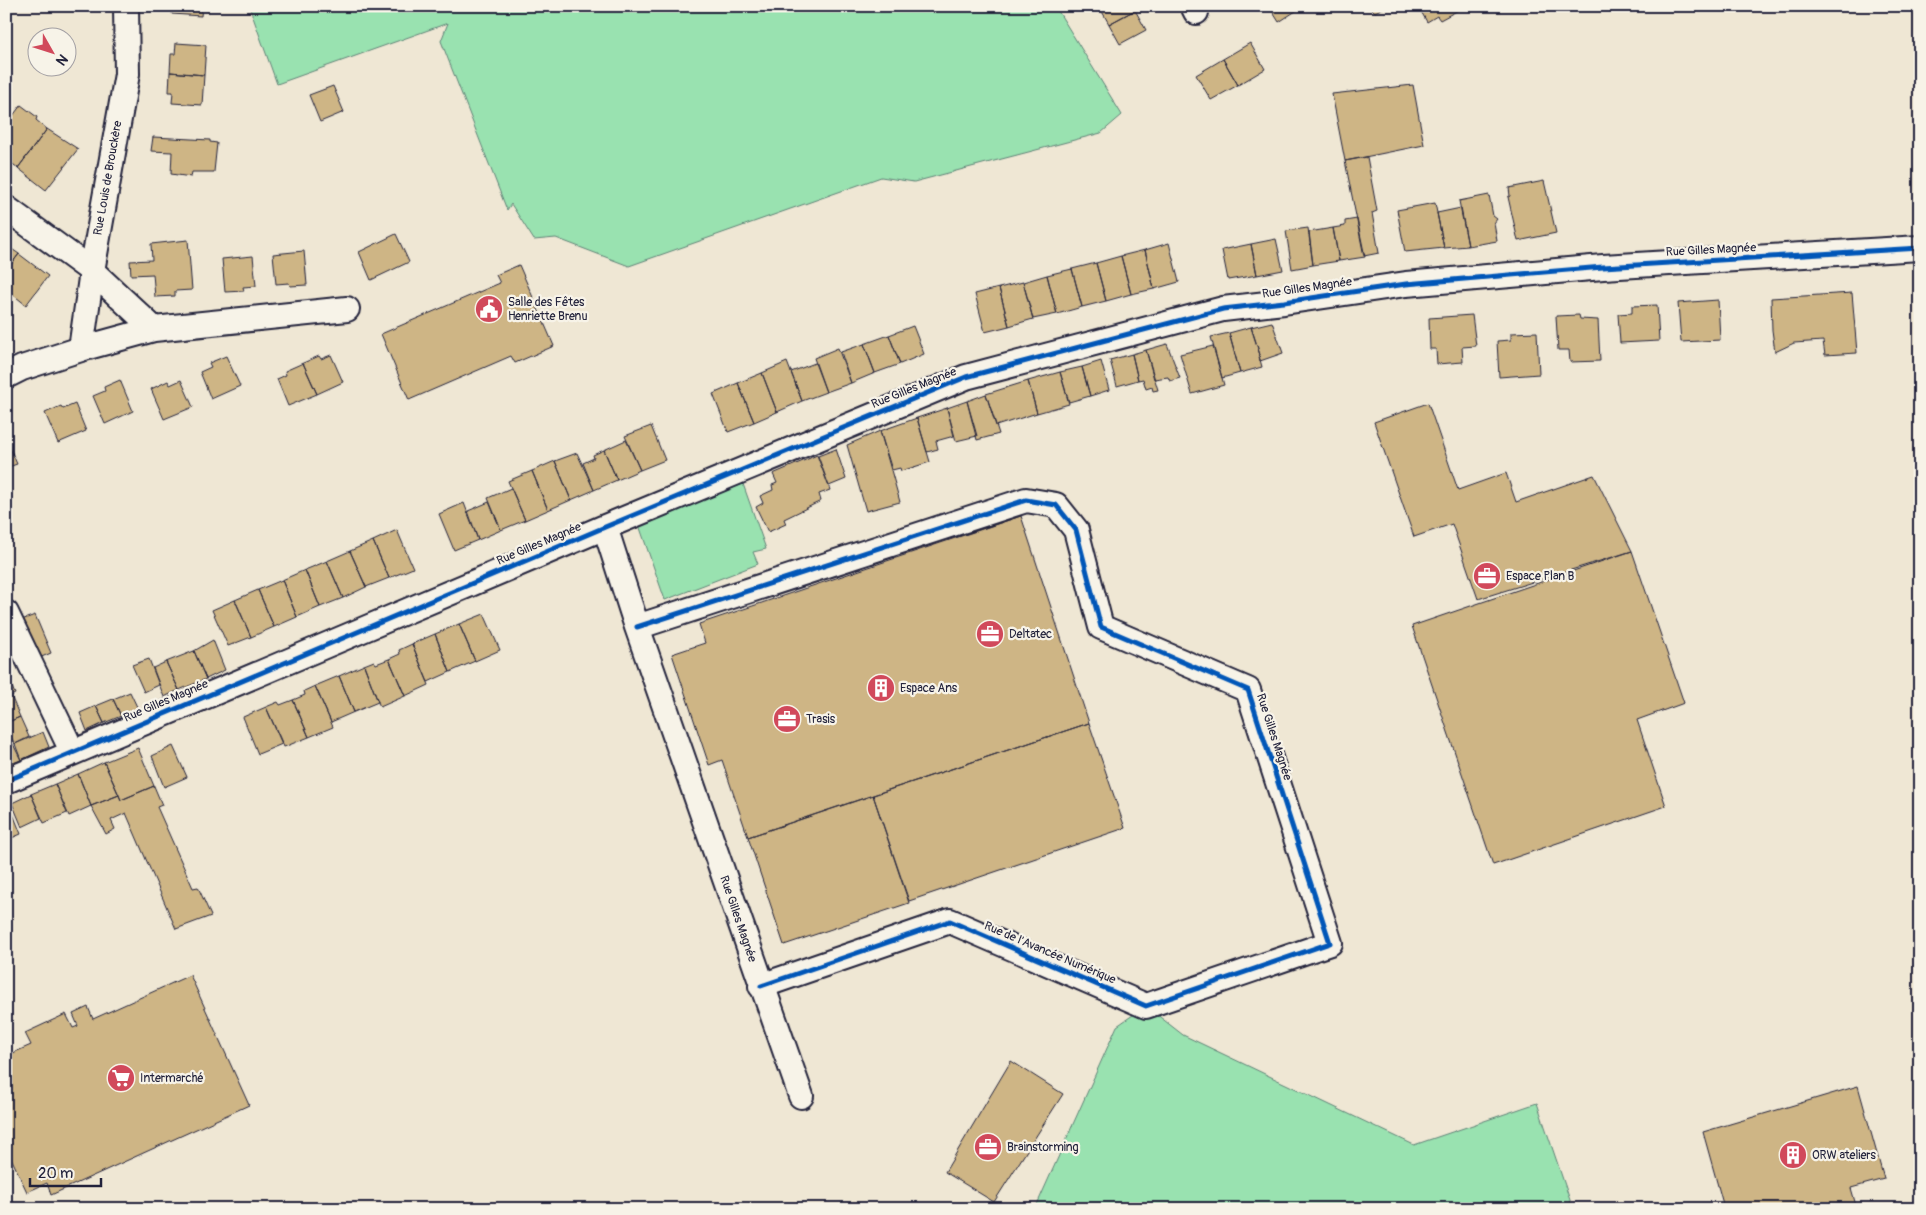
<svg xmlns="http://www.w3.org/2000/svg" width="1926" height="1215" viewBox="0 0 1926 1215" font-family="Pangolin,sans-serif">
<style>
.green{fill:#99e2b0;stroke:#5e8276}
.building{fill:#ceb585;stroke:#22223b}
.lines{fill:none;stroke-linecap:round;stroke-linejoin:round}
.minor-casing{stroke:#22223b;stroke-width:28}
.minor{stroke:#f7f3e8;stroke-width:24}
.cycleway-casing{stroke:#f7f3e8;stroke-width:8}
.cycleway{stroke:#0057b8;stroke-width:5}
.labels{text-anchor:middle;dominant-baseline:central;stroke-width:4.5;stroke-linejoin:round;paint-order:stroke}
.street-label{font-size:12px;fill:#22223b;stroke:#f7f3e8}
.poi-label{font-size:12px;fill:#22223b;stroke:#f7f3e8;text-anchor:start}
</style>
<rect width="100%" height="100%" fill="#efe7d4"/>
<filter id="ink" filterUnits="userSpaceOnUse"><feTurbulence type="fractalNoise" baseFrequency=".02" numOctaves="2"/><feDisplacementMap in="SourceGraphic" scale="10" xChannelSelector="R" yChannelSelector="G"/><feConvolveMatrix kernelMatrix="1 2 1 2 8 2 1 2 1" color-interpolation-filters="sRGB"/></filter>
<g filter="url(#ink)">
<path class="green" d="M249,6H1055L1122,115L1101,133L914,182L881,177L629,266L556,238L534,240L511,204L507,210L441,41L448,23L277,84Z
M743,484L766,549L753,552L758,564L665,600L639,525Z
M1146,1006L1183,1035L1414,1145L1537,1103L1573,1209H1035L1117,1026Z"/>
<path class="building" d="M172,6H202L201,16L172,14Z
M1099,6H1133L1135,10L1109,24Z
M1269,6H1302V7L1279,22Z
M1369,6H1387L1375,12Z
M1418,6H1463L1464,7L1440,20L1437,16L1427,22Z
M1135,10L1146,30L1120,44L1109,24Z
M176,43L206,45L204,75L170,72L171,54H175Z
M1250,43L1265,69L1238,85L1223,59Z
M1223,59L1238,85L1211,100L1196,75Z
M170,72L204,75L202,105L172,103L173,92H169Z
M1413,85L1424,145L1345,161L1332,94Z
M333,86L344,112L320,122L309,95Z
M21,105L37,117L36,120L47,129L18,168L6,159V125Z
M47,129L78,149L46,190L18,168Z
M153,137L210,140V142L217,143L214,172H192L191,177L171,174L172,152L151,151Z
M1367,157L1377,211L1372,213L1379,253L1364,256L1345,161Z
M1544,181L1556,233L1518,241L1508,197L1510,196L1509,188Z
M1489,195L1493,216L1497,219L1494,223L1497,241L1468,246L1459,201Z
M1435,203L1444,248L1405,252L1397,210Z
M1461,208L1468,246L1444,248L1437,213Z
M1357,219L1365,257L1339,261L1333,228L1345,226V221Z
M1308,228L1313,265L1292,269L1286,231Z
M1333,228L1339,261L1313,265L1309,232Z
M396,234L409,262L371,280L359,252Z
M1276,239L1283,270L1257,275L1251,244Z
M188,240L192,290L175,291V296L155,297L153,274L131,275L130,261L152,260L151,244Z
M1169,243L1179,282L1154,289L1145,250Z
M1251,244L1257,275L1228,280L1222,250Z
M6,245L19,254L6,271Z
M1145,250L1154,289L1131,294L1121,256Z
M304,251L307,285L290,286L289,283L276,284L273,254Z
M19,254L48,276L26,305L11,293L10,296L6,293V271Z
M253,256L256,286L243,287L244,291L225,292L222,259Z
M1121,256L1131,294L1106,301L1096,263Z
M1096,263L1106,301L1082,307L1072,269Z
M519,265L554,346L515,363L511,356L409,400L381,334L500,283L496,275Z
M1072,269L1082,307L1057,314L1047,275Z
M1047,275L1057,314L1033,319L1023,282Z
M1023,282L1033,319L1009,326L999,288Z
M999,288L1009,326L985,332L975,294Z
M1852,293L1857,353L1825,355L1823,341L1794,343L1775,352L1772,330L1771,298Z
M1718,300L1720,340L1681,342L1678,303Z
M1657,305L1659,341L1620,343L1618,314L1632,313V306Z
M1472,315L1476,346L1462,347L1463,362L1437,364L1436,349H1430L1429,318Z
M1579,315L1580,319L1598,320L1600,361L1570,362L1569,350H1558L1556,316Z
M1272,322L1283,353L1260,361L1259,356L1260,355L1251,327Z
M913,326L924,354L900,364L889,335Z
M1251,327L1260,355L1259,356L1262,367L1240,373L1229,333Z
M1537,332L1539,374L1499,377L1497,341L1511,340V333Z
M1229,333L1240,373L1222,378L1211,337Z
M889,335L900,364L875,373L864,344Z
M864,344L875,373L851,383L841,352Z
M1167,344L1180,378L1170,381L1168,377L1154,379L1146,350Z
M1213,346L1224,385L1192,394L1180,354Z
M838,348L851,383L826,392L814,358Z
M1146,350L1158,390L1153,391L1152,387L1146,389L1143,379L1138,380L1132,354Z
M1132,354L1138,380L1117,386L1110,360Z
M331,355L343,382L317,394L303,363L319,356L321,359Z
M226,356L240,386L211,399L200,372L211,367L209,363Z
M1101,361L1109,390L1090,396L1082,367Z
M787,362L802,401L777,412L762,373Z
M303,363L317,394L288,406L277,379L286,375L285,371Z
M815,363L826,392L802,401L791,372Z
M1082,367L1090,396L1069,402L1060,372Z
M1060,372L1069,404L1037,413L1028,381Z
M762,373L777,412L754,422L738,383Z
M120,380L133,411L105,424L93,396L105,391L104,387Z
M181,380L193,407L164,419L151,389L168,381L170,385Z
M1028,381L1037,413L996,426L986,394Z
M738,383L754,422L728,432L713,394Z
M986,394L999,434L977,440L967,401Z
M967,401L977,436L956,441L947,408Z
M1428,403L1458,490L1506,473L1516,502L1594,475L1632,551L1478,599L1452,524L1414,537L1374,422Z
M75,404L86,431L58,443L45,413L61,406L63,409Z
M947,408L954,436L936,441L938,449L927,452L917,418Z
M917,418L930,462L901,471L900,468L892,470L880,431Z
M651,426L665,460L640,470L625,436Z
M880,431L900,502L866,511L847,445Z
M6,439L17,464L6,468Z
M626,440L640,470L617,480L604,450Z
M836,449L846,479L829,486L818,456Z
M604,450L617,480L594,490L583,463L594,458L593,455Z
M577,453L594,490L571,500L555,461Z
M817,455L830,490L819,494L821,501L784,519L786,524L768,532L756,507L763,503L760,496L773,490L772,485L777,483L773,474Z
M555,461L571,500L548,510L532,471Z
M532,471L548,510L525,520L508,481Z
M511,488L525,520L501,530L488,498Z
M489,502L501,530L478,540L468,511Z
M464,503L478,540L454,550L439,514Z
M1021,516L1089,723L748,837L722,760L709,765L672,654L705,643L699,624Z
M397,530L413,568L389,578L373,541Z
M373,541L389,578L366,587L350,551Z
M350,551L366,587L343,598L327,561Z
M1632,551L1684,703L1637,720L1666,806L1493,865L1412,626Z
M327,561L343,598L320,607L305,570Z
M305,570L320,607L297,617L282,580Z
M282,580L297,617L274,627L258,590Z
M258,590L274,627L251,637L235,600Z
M235,600L251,637L228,646L212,610Z
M484,614L500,650L475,661L459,624Z
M35,615L51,653L32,661L16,622Z
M459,624L475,661L450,672L435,634Z
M435,634L450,672L428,682L412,644Z
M213,640L225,670L206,679L194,651Z
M412,644L429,685L405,696L389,659L400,654L399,650Z
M194,651L206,679L179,690L166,662Z
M149,659L159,685L144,692L132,665Z
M389,659L405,696L380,707L364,665L374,661L376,664Z
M166,662L179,690L164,697L153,668Z
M364,665L378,702L354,712L339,676Z
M6,673L15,694L6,698Z
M339,676L354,712L331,722L315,686Z
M315,686L333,727L309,737L293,700L305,695L304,691Z
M130,692L138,709L121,716L113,699Z
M11,696L20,717L6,723V698Z
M113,699L121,716L104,723L96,706Z
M293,700L309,737L284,747L266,707L278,702L280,705Z
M96,706L104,723L87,731L80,713Z
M266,707L282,744L258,754L243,717Z
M20,717L29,737L15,744L7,730L6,723Z
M1089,723L1125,828L909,901L873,795Z
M6,730L21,760L6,766Z
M43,732L49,747L21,760L15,744Z
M173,746L187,777L164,787L152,756Z
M138,748L154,786L121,800L104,762Z
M104,762L119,795L91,806L78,774Z
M78,774L91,806L69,816L55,784Z
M55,784L67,813L44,823L31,794Z
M154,786L162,805L157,807L193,888L198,887L211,916L176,929L126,813L111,820L115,829L106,834L91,806L119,795L121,800Z
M31,794L41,818L22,827L12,803Z
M873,795L909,903L784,945L748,837Z
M9,804L21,834L7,840L6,805Z
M190,975L249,1105L51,1195L47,1183L27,1192L6,1147V1105L9,1104L6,1099V1056L31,1045L25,1033L66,1014L73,1028L78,1026L73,1014L88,1007L93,1019Z
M1011,1061L1063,1094L994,1202L945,1172Z
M1858,1086L1884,1179L1851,1188L1857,1209H1714L1723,1204L1703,1132Z"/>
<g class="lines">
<defs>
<path id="minor" d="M1193,6L1196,12
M6,208L92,271L154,329
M81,349L92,271L127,74L126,6
M6,376L22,368L81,349L154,329L347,309
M605,527L637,627L801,1096
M6,613L72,751
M637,627L1026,500L1056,505L1076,530L1101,627L1248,690L1330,943L1146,1006L950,921L761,986
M6,781L605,527L966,377L1223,309L1284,302L1406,284L1603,267L1920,248"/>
</defs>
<use href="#minor" class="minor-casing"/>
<use href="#minor" class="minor"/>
<defs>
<path id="cycleway" d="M637,627L1026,500L1056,505L1076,530L1101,627L1248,690L1330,943L1146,1006L950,921L761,986
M6,781L605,527L966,377L1223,309L1284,302L1406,284L1603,267L1920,248"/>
</defs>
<use href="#cycleway" class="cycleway-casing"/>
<use href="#cycleway" class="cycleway"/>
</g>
</g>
<defs>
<symbol id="civic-disc" viewBox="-11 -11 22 22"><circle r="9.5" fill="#d1495b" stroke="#f7f3e8"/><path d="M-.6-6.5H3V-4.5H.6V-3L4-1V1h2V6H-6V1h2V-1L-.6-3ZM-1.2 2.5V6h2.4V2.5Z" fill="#fff"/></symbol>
<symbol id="office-disc" viewBox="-11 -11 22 22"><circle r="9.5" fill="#d1495b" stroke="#f7f3e8"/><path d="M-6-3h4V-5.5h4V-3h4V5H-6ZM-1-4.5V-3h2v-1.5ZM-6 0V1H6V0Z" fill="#fff"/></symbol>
<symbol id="building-disc" viewBox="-11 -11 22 22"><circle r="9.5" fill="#d1495b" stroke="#f7f3e8"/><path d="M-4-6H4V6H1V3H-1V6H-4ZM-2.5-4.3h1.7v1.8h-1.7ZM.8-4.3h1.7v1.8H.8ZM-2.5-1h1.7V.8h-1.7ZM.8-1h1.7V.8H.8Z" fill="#fff"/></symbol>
<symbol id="supermarket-disc" viewBox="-11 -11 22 22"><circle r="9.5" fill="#d1495b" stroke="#f7f3e8"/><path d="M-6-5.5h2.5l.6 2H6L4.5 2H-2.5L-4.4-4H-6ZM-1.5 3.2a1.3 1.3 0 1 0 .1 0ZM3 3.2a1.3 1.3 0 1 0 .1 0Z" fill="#fff"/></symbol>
</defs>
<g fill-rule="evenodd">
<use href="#civic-disc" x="473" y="293" width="32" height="32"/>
<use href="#office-disc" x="1471" y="560" width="32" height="32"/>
<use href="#office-disc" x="974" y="618" width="32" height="32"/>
<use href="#building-disc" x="865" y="672" width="32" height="32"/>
<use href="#office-disc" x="771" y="703" width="32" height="32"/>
<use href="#supermarket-disc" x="105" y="1062" width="32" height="32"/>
<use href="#office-disc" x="972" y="1131" width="32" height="32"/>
<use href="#building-disc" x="1777" y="1139" width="32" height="32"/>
</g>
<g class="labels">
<g class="street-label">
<text transform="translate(108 178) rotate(-80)">Rue Louis de Brouckère</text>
<text transform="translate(1711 250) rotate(-3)">Rue Gilles Magnée</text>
<text transform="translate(1307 288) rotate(-8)">Rue Gilles Magnée</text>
<text transform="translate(914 388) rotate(-22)">Rue Gilles Magnée</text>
<text transform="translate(539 544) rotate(-23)">Rue Gilles Magnée</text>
<text transform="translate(166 701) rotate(-23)">Rue Gilles Magnée</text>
<text transform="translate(1274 737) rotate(72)">Rue Gilles Magnée</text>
<text transform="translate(738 919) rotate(71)">Rue Gilles Magnée</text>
<text transform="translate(1050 953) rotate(23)">Rue de l'Avancée Numérique</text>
</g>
<g class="poi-label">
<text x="508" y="302">Salle des Fêtes<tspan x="508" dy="14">Henriette Brenu</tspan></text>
<text x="1506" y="576">Espace Plan B</text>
<text x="1009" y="634">Deltatec</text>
<text x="900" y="688">Espace Ans</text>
<text x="806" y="719">Trasis</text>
<text x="140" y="1078">Intermarché</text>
<text x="1007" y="1147">Brainstorming</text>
<text x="1812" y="1155">ORW ateliers</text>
</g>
</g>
<rect width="1926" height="1215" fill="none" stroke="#f7f3e8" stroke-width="25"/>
<rect x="12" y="12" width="1901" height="1190" fill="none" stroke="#22223b" stroke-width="2" filter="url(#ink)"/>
<g transform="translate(52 52) rotate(129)"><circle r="24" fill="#f7f3e8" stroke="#a29fa3"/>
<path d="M0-4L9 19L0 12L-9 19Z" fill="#d1495b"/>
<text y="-8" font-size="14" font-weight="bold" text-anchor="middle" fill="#22223b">N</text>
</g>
<path d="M30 1178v8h71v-8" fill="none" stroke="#22223b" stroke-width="2.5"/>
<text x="38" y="1178" font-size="15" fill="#22223b" stroke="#f7f3e8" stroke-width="4" paint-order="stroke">20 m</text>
</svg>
